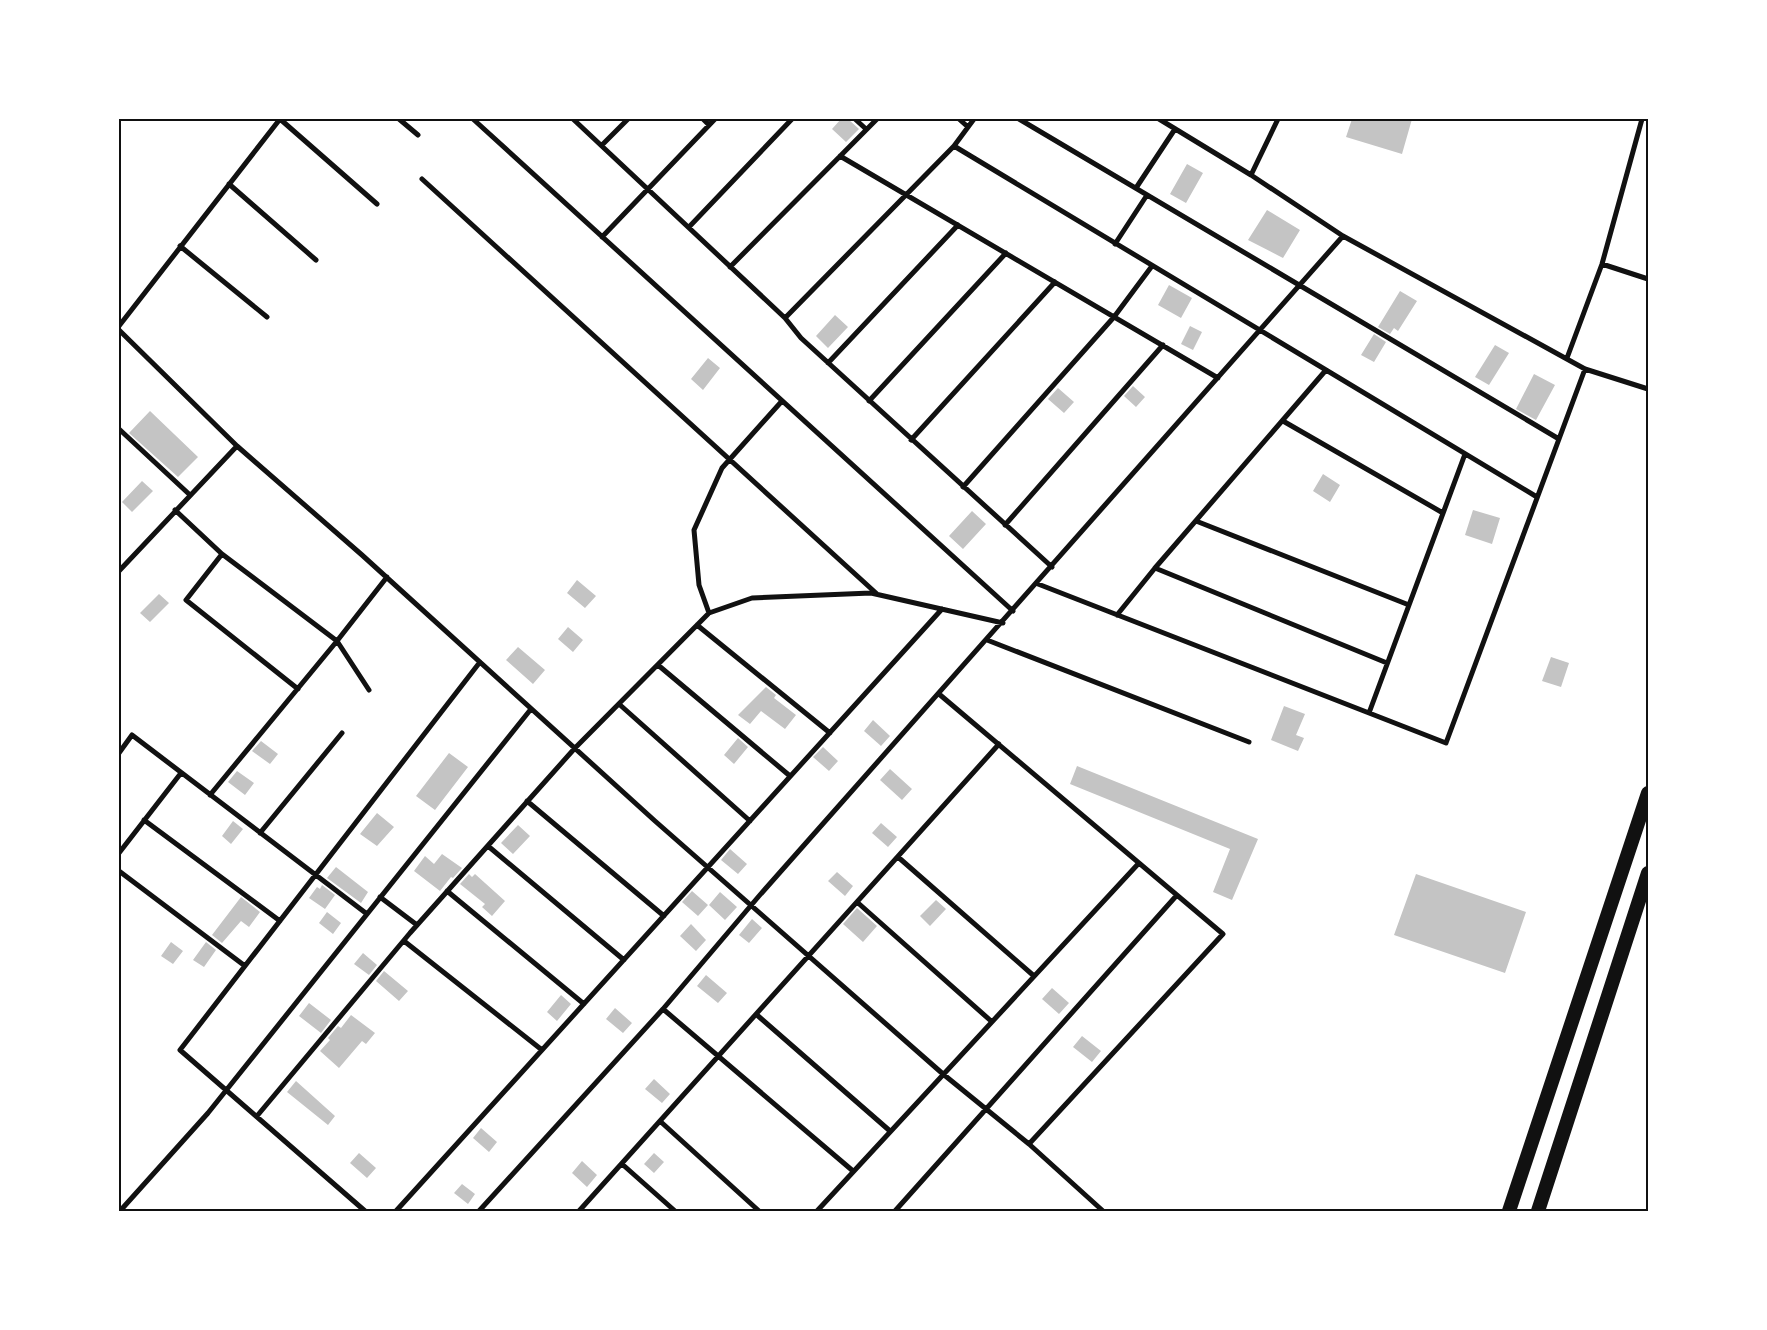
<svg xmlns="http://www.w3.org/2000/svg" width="1767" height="1330" viewBox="0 0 1767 1330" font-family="'Fira Sans',sans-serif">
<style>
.building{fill:#c4c4c4}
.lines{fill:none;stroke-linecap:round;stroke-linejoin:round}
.minor{stroke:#111;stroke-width:5}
.trunk{stroke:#111;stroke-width:14}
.neatline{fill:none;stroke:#111;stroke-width:2}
</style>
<rect width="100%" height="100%" fill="#fff"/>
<path class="building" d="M841,119H848L859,129L846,142L832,129Z
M1352,119H1412L1402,154L1346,137Z
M1187,164L1203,173L1186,203L1170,194Z
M1267,210L1300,230L1283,258L1248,240Z
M1169,285L1192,298L1181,318L1158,305Z
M1400,291L1417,301L1398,331L1394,328L1390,334L1378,327Z
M835,315L848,327L828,348L816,336Z
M1190,326L1202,332L1193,350L1181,344Z
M1374,334L1386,342L1374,362L1361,355Z
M1495,345L1509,353L1489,385L1475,377Z
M708,358L720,368L703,390L691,379Z
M1534,374L1555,385L1536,420L1516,409Z
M1133,386L1145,397L1136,407L1124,396Z
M1058,388L1074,402L1064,413L1048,399Z
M150,411L198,457L178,477L129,433Z
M1323,474L1340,485L1330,502L1313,491Z
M142,481L153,491L132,512L122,502Z
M1473,510L1500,518L1492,544L1465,535Z
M972,511L986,524L963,549L949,536Z
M577,580L596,596L585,608L567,593Z
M159,594L169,603L150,622L140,613Z
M568,627L583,640L573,652L558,639Z
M518,647L545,670L533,684L506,660Z
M1551,657L1569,663L1561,687L1542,681Z
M766,687L776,695L774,698L796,715L785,729L761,711L750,724L738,715Z
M1284,706L1305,714L1296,735L1304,738L1298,751L1271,740Z
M873,720L890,736L881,746L864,731Z
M738,738L748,747L734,764L724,755Z
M261,741L278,754L270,764L252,751Z
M823,747L838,761L829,771L813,757Z
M449,753L468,767L435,810L416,796Z
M1077,766L1258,839L1232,900L1213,892L1230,849L1070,784Z
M890,769L912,789L902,800L880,780Z
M237,771L254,783L245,795L228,782Z
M377,813L394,827L377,846L360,834Z
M233,821L243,829L231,844L222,836Z
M881,823L897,837L888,847L872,833Z
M518,825L530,836L513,854L501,843Z
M730,849L747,864L738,874L721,860Z
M442,854L462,868L453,878L451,877L440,891L414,871L425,856L434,864Z
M336,867L368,892L361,903L327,878Z
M837,872L853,886L845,896L828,881Z
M469,874L472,877L475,874L505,901L492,916L482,907L485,904L460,884Z
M1416,874L1526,912L1505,973L1394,935Z
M322,885L335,895L325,909L309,898L317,887L320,889Z
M692,891L708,905L698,916L682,902Z
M720,892L737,907L725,920L709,905Z
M241,897L260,912L249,927L241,921L222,943L212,935Z
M936,900L946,909L930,926L920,916Z
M857,908L877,926L863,942L843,924Z
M327,912L341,923L333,934L319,923Z
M752,919L762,928L749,943L739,935Z
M691,924L706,940L696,951L680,936Z
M171,942L183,951L173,964L161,956Z
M206,942L216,950L204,967L193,960Z
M363,953L377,965L369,975L354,964Z
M384,971L408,991L399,1001L376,981Z
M706,975L727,993L718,1003L697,986Z
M1052,988L1069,1003L1059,1014L1042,999Z
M561,995L571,1004L557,1021L547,1012Z
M309,1003L331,1020L321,1033L299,1016Z
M615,1008L632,1023L623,1033L606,1019Z
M351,1015L375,1033L366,1044L362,1041L339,1068L320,1051L330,1040L328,1038L338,1026L341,1028Z
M1082,1036L1101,1051L1092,1062L1073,1047Z
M654,1079L670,1094L662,1103L645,1089Z
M296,1081L335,1116L328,1125L287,1092Z
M481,1128L497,1142L489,1152L473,1138Z
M359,1153L376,1168L367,1178L350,1163Z
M654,1153L664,1162L654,1173L644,1164Z
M582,1161L597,1175L587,1187L572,1173Z
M462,1184L475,1194L468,1204L454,1193Z"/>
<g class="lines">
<path class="minor" d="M280,119L377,204
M399,119L418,135
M473,119L1013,611
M573,119L785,318L801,338L1052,567
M703,119L709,125
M855,119L866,129
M959,119L968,127
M1019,119L1559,439
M1159,119L1251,175L1343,236L1585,369L1648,389
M602,145L628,119
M954,146L974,119
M840,156L1218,378
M1251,175L1278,119
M422,179L877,594
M229,184L316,260
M1136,188L1175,129
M689,227L792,119
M602,237L715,119
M1115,244L1147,195
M180,246L267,317
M1602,264L1648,279
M730,267L877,119
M785,318L954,146L1537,497
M119,326L280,119
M119,330L237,446L362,555L655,821L943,1074L1029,1144L1223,934L939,694
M1567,358L1602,264L1642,119
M828,363L958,225
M1326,370L1155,568L1387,663
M869,401L1006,253
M1283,421L1443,513
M119,429L190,495
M911,440L1055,282
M963,487L1114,317L1152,266
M175,510L222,554L337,641L210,795
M1196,521L1409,605
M1005,525L1163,345
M222,554L186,600L298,689
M119,571L237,446
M1038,584L1446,743L1585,369
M709,613L699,585L694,530L722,468L782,401
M1117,615L1155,568
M697,625L830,733
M987,640L1249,742
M658,665L790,776
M369,690L337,641L387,577
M619,704L750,821
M1369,713L1465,454
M119,753L132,735L367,914
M527,801L664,916
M144,820L280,921
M260,833L342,733
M488,846L624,960
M119,853L181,773
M898,857L1034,976
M119,871L245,966
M447,891L584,1004
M380,897L417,925
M857,902L991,1021
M404,941L542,1050
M663,1009L853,1171
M757,1015L890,1131
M257,1116L410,933L575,748L709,613L752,598L871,593L1003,623
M661,1122L759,1211
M1029,1144L1103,1211
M622,1164L675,1211
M120,1211L208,1113L531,709
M365,1211L180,1050L480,662
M396,1211L942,609
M479,1211L663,1009L759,896L1343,236
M579,1211L999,744
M817,1211L1139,863
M895,1211L1177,895"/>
<path class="trunk" d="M1509,1211L1648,793
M1538,1211L1648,873"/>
</g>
<rect width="1767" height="1330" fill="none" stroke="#ffffff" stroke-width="240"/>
<rect x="120" y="120" width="1527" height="1090" class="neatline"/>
</svg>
